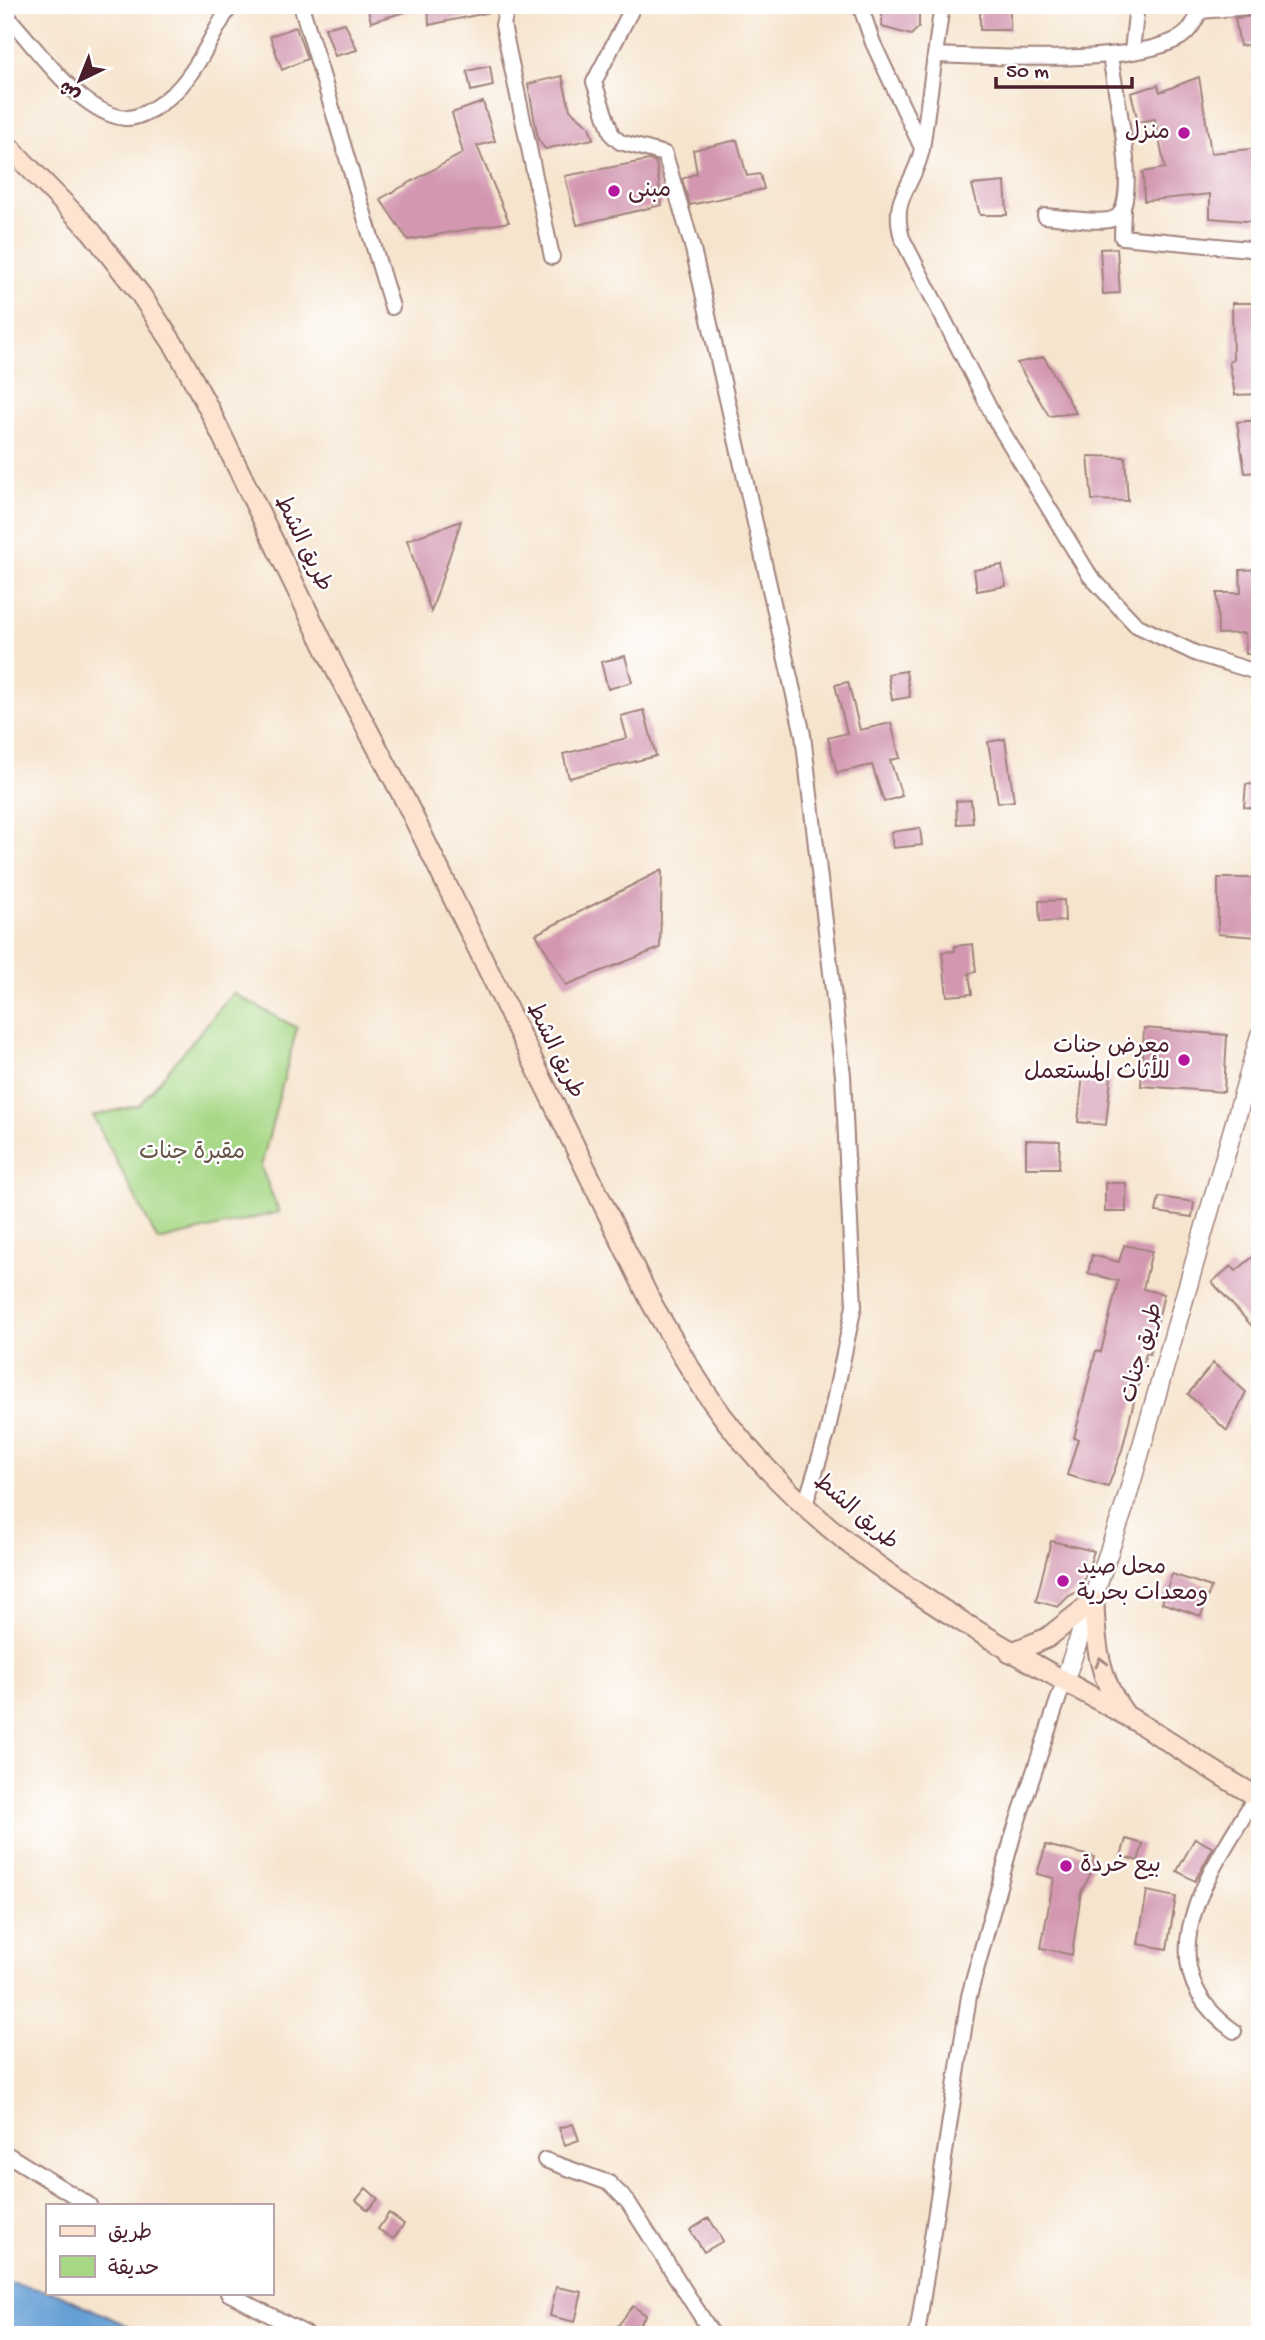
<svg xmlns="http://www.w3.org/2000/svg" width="1265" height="2340" viewBox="0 0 1265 2340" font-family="'Gochi Hand','Playpen Sans Arabic',sans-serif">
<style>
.green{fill:#a7d886;stroke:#787c58;stroke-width:2}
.water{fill:#659fd4;stroke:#585f80;stroke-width:2}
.building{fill:#d397b0}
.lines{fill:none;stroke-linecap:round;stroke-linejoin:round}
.minor-casing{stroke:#a0827c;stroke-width:18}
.tertiary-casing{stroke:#a0827c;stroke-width:21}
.secondary-casing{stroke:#a0827c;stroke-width:23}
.minor{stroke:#fff;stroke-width:14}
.tertiary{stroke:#fff;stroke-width:18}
.secondary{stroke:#fde4d0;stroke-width:19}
.oneway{stroke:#a4827e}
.poi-dot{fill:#b5179e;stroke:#fff;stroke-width:2.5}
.labels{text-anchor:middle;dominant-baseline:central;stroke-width:5;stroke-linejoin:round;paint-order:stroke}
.poi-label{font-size:23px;fill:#4a1f2b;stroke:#fff;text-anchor:start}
.street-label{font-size:23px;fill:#4a1f2b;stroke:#fff}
.park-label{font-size:23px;fill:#665646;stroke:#fff}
</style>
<rect width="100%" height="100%" fill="#fff"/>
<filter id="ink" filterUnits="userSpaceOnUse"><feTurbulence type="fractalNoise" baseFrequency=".0143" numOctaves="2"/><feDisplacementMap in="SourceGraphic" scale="14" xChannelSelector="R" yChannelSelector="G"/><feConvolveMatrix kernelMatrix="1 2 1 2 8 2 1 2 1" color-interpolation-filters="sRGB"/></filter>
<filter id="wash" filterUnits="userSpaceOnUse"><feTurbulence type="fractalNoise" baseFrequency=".00686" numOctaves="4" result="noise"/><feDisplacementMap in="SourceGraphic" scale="28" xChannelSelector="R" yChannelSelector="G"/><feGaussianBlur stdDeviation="1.57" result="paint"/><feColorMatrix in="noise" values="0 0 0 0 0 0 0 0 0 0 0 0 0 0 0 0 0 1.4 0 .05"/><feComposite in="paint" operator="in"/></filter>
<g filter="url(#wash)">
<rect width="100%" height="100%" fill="#f6e4cd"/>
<path class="green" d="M233,993L297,1028L261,1167L279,1212L158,1241L93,1116L139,1105Z"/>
<path class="water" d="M5,2282L57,2293L148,2335H5Z"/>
<g id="blocks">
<path class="building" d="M367,5H414L415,9L371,22Z
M428,5H491V12L429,25Z
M882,5H919V27L911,35L882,27Z
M980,5H1010V30H980Z
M1260,16V43L1240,46L1235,18Z
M345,23L357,50L335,56L325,28Z
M296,27L307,59L282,70L270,36Z
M490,66L493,86L471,91L467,71Z
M562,76L570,110L589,126L593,139L545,149L538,139L528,84Z
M1199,77L1211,153L1260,148L1257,222L1210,218V194L1144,201L1143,172L1165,168L1155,119L1138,122L1131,93L1158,85L1160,92Z
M483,102L495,141L477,146L509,222L408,240L380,199L463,153L452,113Z
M737,140L747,176L760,174L764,189L690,205L682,179L697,173L693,150Z
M649,160L656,162L662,205L577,225L565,176Z
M1005,182L1007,215H980L972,185Z
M1117,248L1120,293L1103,294L1100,249Z
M1232,303H1260V394L1235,395L1229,361L1233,360Z
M1044,357L1076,413L1049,416L1017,363Z
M1260,420V472L1245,473L1237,422Z
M1088,456L1125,457L1128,501L1092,500Z
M461,521L431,612L407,540Z
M1002,565L1006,586L977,591L974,570Z
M1260,569V654H1246L1245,633L1218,634L1217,593H1241L1240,570Z
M625,656L632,682L608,689L601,662Z
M906,671L910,697L892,700L888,674Z
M848,682L860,730L891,723L900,758L890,760L902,796L884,802L872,765L837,773L828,738L847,733L835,685Z
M644,710L656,756L569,778L563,754L627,738L621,716Z
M1005,739L1014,801L998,803L988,742Z
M1246,784L1260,785V809L1244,807Z
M971,800L973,823L957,824L956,801Z
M920,828L922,845L893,848L891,832Z
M662,870L660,948L566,985L536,934Z
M1218,878H1260L1258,937L1218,934Z
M1064,900L1065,921L1040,922L1039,901Z
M973,944L976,972L969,973L972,994L947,996L942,952L955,951V946Z
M1144,1028L1227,1035L1224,1092L1141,1086Z
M1083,1074L1111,1077L1106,1125L1078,1122Z
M1026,1140L1060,1141L1059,1168H1026Z
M1105,1183H1126V1212H1105Z
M1159,1197L1194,1202L1192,1217L1156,1212Z
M1124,1245L1152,1251L1143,1289L1164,1294L1150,1354L1146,1353L1122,1450L1108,1487L1067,1475L1078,1439L1074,1438L1096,1351L1101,1352L1118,1281L1088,1273L1092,1255L1119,1262Z
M1260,1251V1335L1212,1282L1231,1266L1236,1271Z
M1213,1363L1246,1392L1227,1431L1188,1394Z
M1051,1541L1094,1551L1081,1590L1069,1596L1058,1607L1036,1601Z
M1172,1574L1211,1587L1201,1616L1162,1603Z
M1195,1838L1213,1848L1195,1881L1177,1871Z
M1126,1839L1143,1844L1138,1861L1121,1856Z
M1046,1845L1094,1857L1090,1875L1081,1892L1072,1955L1041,1948L1054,1878L1037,1874Z
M1147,1891L1176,1897L1167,1949L1138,1944Z
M573,2124L579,2140L565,2145L559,2128Z
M366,2188L378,2199L368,2210L356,2200Z
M389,2213L404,2224L393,2239L378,2229Z
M709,2218L723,2241L704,2252L690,2230Z
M556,2287L582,2292L575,2322L550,2316Z
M633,2306L646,2315L632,2335H628L617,2327Z"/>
</g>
</g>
<g filter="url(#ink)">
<use href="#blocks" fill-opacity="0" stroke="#a0827c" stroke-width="2"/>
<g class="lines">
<defs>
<path id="minor" d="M301,5L392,307
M517,5L506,12L503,25L552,257
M634,5L594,82L612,135L620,142L665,154L693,249L803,735L843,1075L854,1306L827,1434L805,1505
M860,5L873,43L922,148
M942,5L922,149C914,188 890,195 902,238L996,421L1090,576L1136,625L1197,654L1260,673
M5,14C35,45 79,113 125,118C142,119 164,102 176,91C199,68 213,32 231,5
M1132,51L1137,5
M935,55C992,57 1134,66 1181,37C1189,32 1196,20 1200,11L1260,6
M1123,209L1122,237L1260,250
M1045,216C1061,217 1102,225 1115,218C1143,202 1113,84 1110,55
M1234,2031C1139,1964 1212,1870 1256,1796
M5,2153L89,2205
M545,2160L609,2183L628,2202L713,2335
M228,2293L308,2335
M917,2335L969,1996L1014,1832L1064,1682"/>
<path id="tertiary" d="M1064,1682L1124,1508L1260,1035"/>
<path id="secondary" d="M5,143L91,231L141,295L176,348L209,409L337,672L406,802L651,1302C676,1345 700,1388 731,1427C835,1559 982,1635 1125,1715C1171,1741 1213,1773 1260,1798
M1094,1601C1095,1642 1099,1680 1124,1713
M1010,1653L1047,1638L1094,1601"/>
</defs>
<use href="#minor" class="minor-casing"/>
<use href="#tertiary" class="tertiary-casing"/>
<use href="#secondary" class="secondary-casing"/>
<use href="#minor" class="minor"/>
<use href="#tertiary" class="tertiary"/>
<use href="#secondary" class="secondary"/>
</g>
<defs><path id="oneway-chevron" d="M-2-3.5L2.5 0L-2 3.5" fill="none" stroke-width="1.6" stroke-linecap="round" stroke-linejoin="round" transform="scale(1.75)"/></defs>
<use class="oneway" href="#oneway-chevron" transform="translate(1101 1662) rotate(-105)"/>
</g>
<g class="poi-dot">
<circle cx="1184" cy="133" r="7"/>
<circle cx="614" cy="191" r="7"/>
<circle cx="1184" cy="1060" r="7"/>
<circle cx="1063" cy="1581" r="7"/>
<circle cx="1066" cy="1866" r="7"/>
</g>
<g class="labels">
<g class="poi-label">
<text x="1170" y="133" text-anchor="end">منزل</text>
<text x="628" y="191">مبنى</text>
<text x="1170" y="1047" text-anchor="end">معرض جنات<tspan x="1170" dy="26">للأثاث المستعمل</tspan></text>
<text x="1077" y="1568">محل صيد<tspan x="1077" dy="26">ومعدات بحرية</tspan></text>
<text x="1080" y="1866">بيع خردة</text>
</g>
<g class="street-label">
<text transform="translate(302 544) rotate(64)">طريق الشط</text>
<text transform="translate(554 1051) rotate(64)">طريق الشط</text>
<text transform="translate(1143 1353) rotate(-74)">طريق جنات</text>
<text transform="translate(855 1513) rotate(41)">طريق الشط</text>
</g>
<g class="park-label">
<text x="192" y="1153">مقبرة جنات</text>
</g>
</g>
<rect width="1265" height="2340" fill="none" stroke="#fff" stroke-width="28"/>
<rect x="46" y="2204" width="228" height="91" fill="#ffffff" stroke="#b7a5aa" stroke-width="2"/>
<rect x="60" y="2226" width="35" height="10" fill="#fde4d0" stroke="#b7a5aa" stroke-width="2"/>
<text x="108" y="2238" font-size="21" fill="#4a1f2b">طريق</text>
<rect x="60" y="2256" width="35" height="21" fill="#a7d886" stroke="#b7a5aa" stroke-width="2"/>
<text x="108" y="2274" font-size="21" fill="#4a1f2b">حديقة</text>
<g transform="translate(80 80) rotate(223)" stroke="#ffffff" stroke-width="5" paint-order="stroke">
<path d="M0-5L12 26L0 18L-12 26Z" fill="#4a1f2b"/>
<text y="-10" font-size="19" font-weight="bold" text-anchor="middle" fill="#4a1f2b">ش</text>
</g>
<path d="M996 77v10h136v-10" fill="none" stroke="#4a1f2b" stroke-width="3.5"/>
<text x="1006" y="77" font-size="21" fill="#4a1f2b" stroke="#ffffff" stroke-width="5" paint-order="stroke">50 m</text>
</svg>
